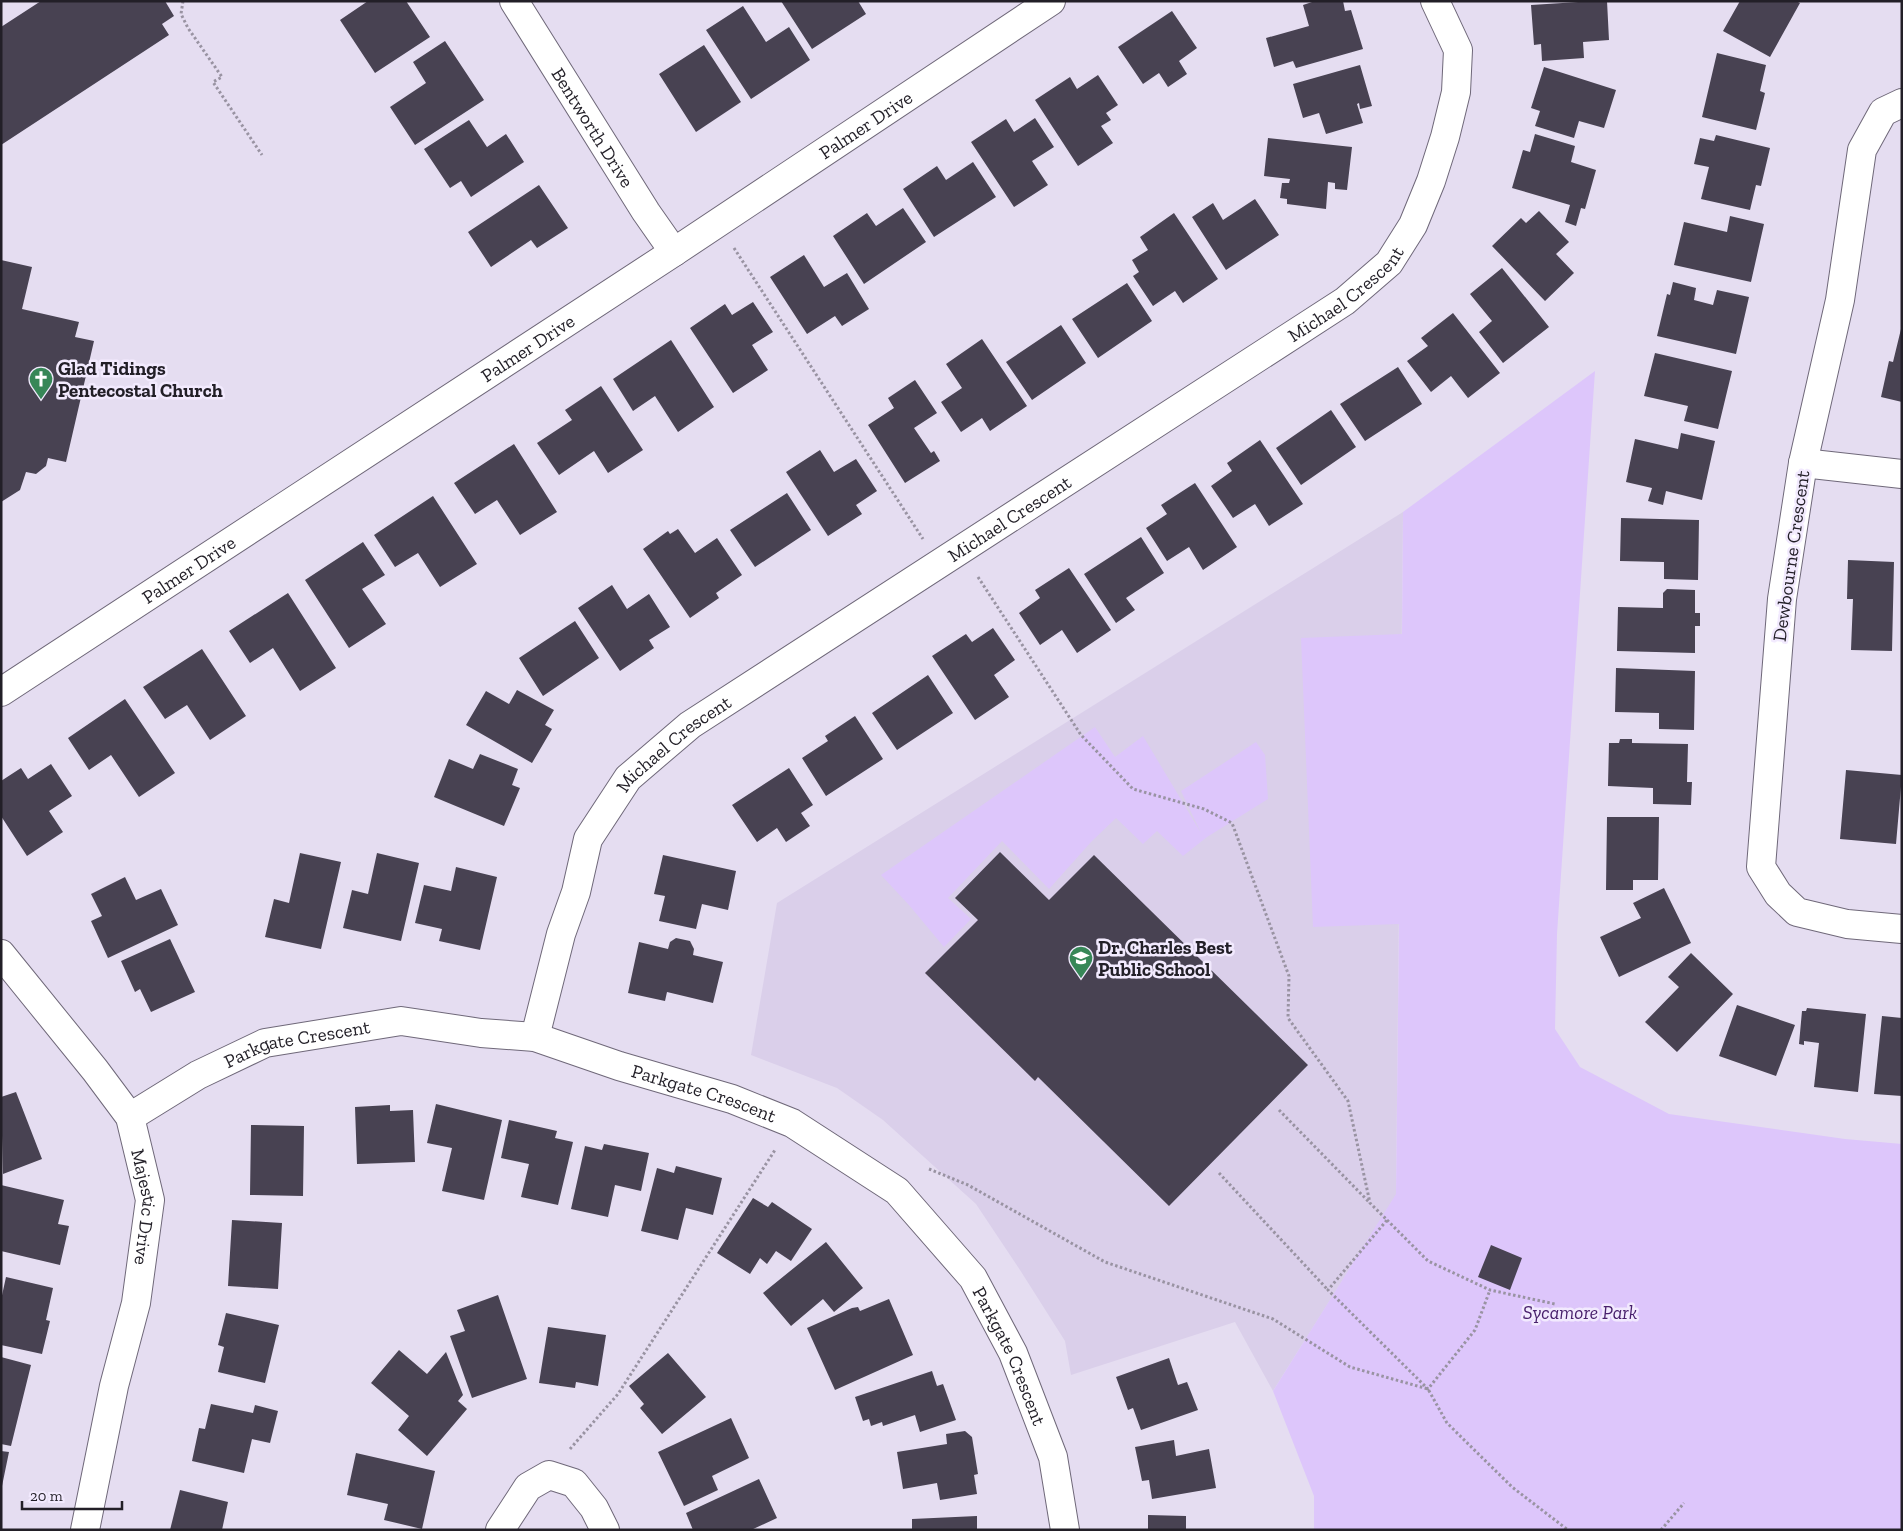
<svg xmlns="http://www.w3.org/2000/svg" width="1903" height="1531" viewBox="0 0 1903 1531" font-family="'Zilla Slab',serif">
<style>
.built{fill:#dacfea}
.green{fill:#ddc6fb}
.building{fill:#484252}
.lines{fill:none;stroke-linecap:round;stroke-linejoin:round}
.minor-casing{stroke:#6f6879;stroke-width:30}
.tertiary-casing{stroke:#6f6879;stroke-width:30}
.path{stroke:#9993a2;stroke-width:3;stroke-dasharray:2.5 2.5;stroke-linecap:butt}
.minor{stroke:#fff;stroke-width:28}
.tertiary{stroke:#fff;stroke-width:28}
.labels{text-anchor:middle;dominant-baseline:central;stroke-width:5;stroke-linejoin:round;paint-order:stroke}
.street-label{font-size:19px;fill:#221f27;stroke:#f2eafe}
.poi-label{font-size:19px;font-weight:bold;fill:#221f27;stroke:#f2eafe;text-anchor:start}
.park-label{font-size:19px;font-style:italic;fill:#48206c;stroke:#f2eafe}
</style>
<rect width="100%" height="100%" fill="#e5ddf1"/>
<path class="built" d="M1403,512L1396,1195L1273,1391L1235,1322L1071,1375L1065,1341L1020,1270L976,1204L883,1120L837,1088L751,1055L777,903Z"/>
<path class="green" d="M1595,371L1557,934L1555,1029L1580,1067L1669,1114L1845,1139L1902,1144V1530H1314V1496L1273,1391L1396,1194L1399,924L1313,927L1301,638L1402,634L1403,512Z
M1095,727L1115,757L1143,736L1201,833L1181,791L1256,742L1265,755L1268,799L1207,837L1183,856L1157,831L1143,844L1116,818L1091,842L1049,889L1002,841L948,898L971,919L944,947L909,905L881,875Z"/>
<path class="building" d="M41,1H165L174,16L162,24L169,35L1,145V27Z
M368,1H406L430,37L375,73L340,20Z
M781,1H858L866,14L812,49Z
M1315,1H1343L1345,11L1351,10L1363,49L1296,68L1293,61L1274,67L1266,38L1309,26L1303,5Z
M1594,1H1607L1609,40L1583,42L1584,58L1542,61L1541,44L1534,45L1531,5Z
M1740,1H1796L1800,3L1770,57L1723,31Z
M743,6L766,42L789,27L810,60L751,99L706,30Z
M1172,11L1197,48L1179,61L1187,74L1168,87L1159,73L1143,84L1118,47Z
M445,41L484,100L415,145L390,107L426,83L413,62Z
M704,45L741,102L696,132L659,74Z
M1717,53L1766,65L1760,91L1765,93L1756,130L1702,117Z
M1360,65L1372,106L1360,109L1359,103L1357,104L1363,123L1326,134L1319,113L1303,118L1293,84Z
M1544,67L1616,90L1604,128L1579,121L1574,138L1535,126L1540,111L1531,108Z
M1098,75L1118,105L1106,113L1111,120L1101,126L1113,143L1078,166L1035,100L1070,77L1077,89Z
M1035,118L1054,147L1032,161L1048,185L1014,207L971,142L1006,119L1014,132Z
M469,120L487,147L506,134L524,162L471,197L461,181L450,188L424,149Z
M1535,134L1575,146L1571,162L1596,170L1585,209L1581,208L1576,226L1565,222L1570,205L1512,188L1523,150L1530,152Z
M1716,135L1770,148L1761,186L1756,185L1750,210L1701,199L1709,167L1694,164L1700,138L1714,141Z
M1268,138L1352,147L1347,190L1335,189V183L1328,182L1326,209L1287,204V199L1280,198L1282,183H1289L1290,179L1264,176Z
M973,162L996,197L934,237L903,189L937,166L946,180Z
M539,185L568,228L537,248L531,240L491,267L468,232Z
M1255,199L1279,235L1226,270L1192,217L1213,203L1223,220Z
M903,208L926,242L864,284L833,236L867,213L876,226Z
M1539,211L1569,242L1556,254L1574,273L1545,301L1492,246L1521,218L1526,223Z
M1174,213L1218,279L1183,303L1175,291L1153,306L1133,276L1139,272L1132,260L1148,250L1140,237Z
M1730,216L1764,224L1751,282L1674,265L1684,222L1727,232Z
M804,255L824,287L847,273L869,309L842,326L835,316L807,334L770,277Z
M1,260L32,267L22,309L79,322L75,337L94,341L66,462L48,458L46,466L36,474L26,472L20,490L1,502Z
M1502,268L1549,327L1503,363L1479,332L1492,321L1470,294Z
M1673,282L1696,288L1694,300L1713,305L1717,290L1749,297L1736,354L1657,336L1667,294L1670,295Z
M1127,283L1152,321L1098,358L1072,319Z
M753,302L773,332L752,345L768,370L733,393L690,328L725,304L732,315Z
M1453,313L1500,373L1468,398L1451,376L1431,392L1407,361L1428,346L1421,338Z
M1061,325L1086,363L1032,400L1006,362Z
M1901,329H1902V402L1881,397L1889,361L1893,362Z
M982,339L1027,406L990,431L982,418L961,432L941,402L962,388L946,364Z
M671,340L714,407L678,432L655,396L633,411L613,379Z
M1655,353L1732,371L1718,429L1684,421L1688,406L1644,396Z
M1398,367L1422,404L1365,441L1340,404Z
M915,380L937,413L914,428L931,453L934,451L940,461L905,483L868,425L894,408L888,398Z
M601,386L643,450L608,473L594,451L559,475L537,443L572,420L565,410Z
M1331,410L1356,447L1301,485L1276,448Z
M1681,433L1715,441L1702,500L1666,491L1663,505L1648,501L1652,488L1626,482L1635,439L1678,449Z
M1260,440L1303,504L1269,526L1255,504L1233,518L1211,486L1232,471L1227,463Z
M514,444L557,512L520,535L497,500L475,514L454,483Z
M820,450L834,472L856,459L877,491L856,505L862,514L828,536L786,472Z
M1195,483L1237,547L1203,570L1189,547L1167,561L1146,528L1167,514L1161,505Z
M787,493L811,530L755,567L730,530Z
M433,496L477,564L440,587L418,553L395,567L374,535Z
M1621,518L1699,520L1698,580L1664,579V562L1620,561Z
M678,529L695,553L717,538L742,575L716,593L719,598L690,618L643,549L668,531L670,534Z
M1141,537L1164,573L1126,598L1135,610L1116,623L1084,574Z
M363,542L385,575L362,589L386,624L349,648L305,580Z
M1848,560L1894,562L1892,651L1851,650L1853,599H1847Z
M1069,568L1111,630L1077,653L1062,630L1040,645L1019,613L1040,598L1035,590Z
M612,585L627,609L649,594L670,627L649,640L654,648L620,671L578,608Z
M1667,589L1695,590V613H1700V626H1695V653L1617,651L1618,607L1663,608V593Z
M288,593L336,668L300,691L273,648L250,663L229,631Z
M575,621L599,658L543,696L519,658Z
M993,628L1015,660L994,675L1009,697L975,720L932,656L966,634L972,642Z
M202,649L246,716L210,740L187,705L165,719L143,687Z
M1616,668L1695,671L1694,730L1659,729V713L1615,712Z
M928,675L953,713L897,750L872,713Z
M517,690L554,710L545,725L552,729L532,763L466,725L486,691L509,704Z
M125,699L175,773L139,797L111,755L89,770L68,738Z
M855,716L883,759L826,796L802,758L828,741L825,736Z
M1620,739H1632V743L1688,744L1687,782H1692L1691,805L1653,804V788L1608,786L1609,743H1619Z
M480,754L518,769L512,785L520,788L504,826L434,797L449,759L473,769Z
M51,764L72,796L49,811L63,832L27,856L1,816V781L21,768L28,779Z
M789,768L813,805L801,813L810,826L786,842L777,828L757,842L732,805Z
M1846,770L1902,775L1896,844L1840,839Z
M1607,817H1659L1658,880H1633V890H1606Z
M1000,852L1049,900L1094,855L1308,1065L1169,1206L1038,1077L1035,1081L925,973L978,920L955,898Z
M300,853L341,862L321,949L265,937L274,899L289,903Z
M377,853L419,863L401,941L343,928L352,890L368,894Z
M663,855L736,871L728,910L702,904L696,929L659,921L665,896L654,894Z
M456,867L497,877L480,950L439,941L442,929L415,923L424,885L451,891Z
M125,877L136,900L161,889L178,925L108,958L91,921L102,916L91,894Z
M1664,888L1691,943L1619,977L1600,937L1641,918L1633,903Z
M676,938L690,941L694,949L693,955L723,962L713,1003L667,992L665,1001L628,993L639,942L668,949L670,942Z
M170,939L195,992L151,1012L140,989L135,992L121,961Z
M1691,953L1733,994L1677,1052L1645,1022L1679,987L1668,977Z
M1737,1005L1795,1025L1776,1076L1719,1056Z
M1807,1008L1866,1014L1858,1092L1814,1087L1819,1043L1804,1041V1045L1799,1044L1802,1011H1806Z
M1882,1016L1902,1018V1096L1874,1094Z
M16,1092L42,1159L3,1174L1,1097Z
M436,1104L502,1120L484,1200L442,1191L452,1148L427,1143Z
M390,1105V1111L413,1110L415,1162L357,1164L355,1107Z
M509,1120L557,1131L555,1138L573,1142L558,1205L521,1197L529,1164L501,1158Z
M251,1125L304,1126L303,1196L250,1195Z
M604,1144L649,1153L641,1191L615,1185L608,1217L571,1209L585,1146L602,1150Z
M676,1166L722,1178L713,1215L686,1208L678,1240L641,1231L657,1168L674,1173Z
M1,1185L64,1200L58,1224L69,1226L60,1265L1,1251Z
M753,1198L768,1207L772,1202L812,1229L791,1261L776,1251L767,1264L760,1258L750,1274L717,1253Z
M232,1220L282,1223L278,1289L228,1286Z
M826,1242L863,1288L834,1312L823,1299L791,1326L763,1293Z
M1491,1245L1522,1258L1510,1290L1478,1277Z
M6,1277L53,1288L46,1320L50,1321L42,1354L1,1345V1300Z
M498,1295L527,1379L472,1398L450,1336L465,1331L457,1310Z
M889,1299L913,1355L835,1390L807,1328L852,1308L858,1307L860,1311Z
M226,1313L279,1325L265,1383L218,1372L224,1347L218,1345Z
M548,1327L606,1335L598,1386L576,1382L575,1388L539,1383Z
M399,1350L427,1374L446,1352L463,1395L458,1401L467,1409L427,1456L398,1430L409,1416L371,1383Z
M668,1353L706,1397L662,1434L640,1408L644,1404L629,1386Z
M1,1357L31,1365L11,1446L1,1444Z
M1169,1358L1178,1385L1187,1382L1198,1410L1141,1430L1133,1408L1128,1410L1116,1377Z
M932,1371L937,1386L943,1384L956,1420L920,1432L915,1415L883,1426L882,1422L871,1426L869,1419L863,1421L855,1397Z
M211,1404L253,1413L255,1405L278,1411L270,1443L252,1439L244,1473L192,1461L199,1428L205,1429Z
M731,1418L749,1458L712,1476L718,1490L684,1506L658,1452Z
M965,1431L972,1437L978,1474L974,1475L977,1494L940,1500L937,1483L903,1489L897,1452L947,1444L946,1434Z
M1174,1440L1176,1456L1209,1449L1216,1488L1152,1499L1149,1480L1142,1481L1135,1447Z
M1,1451L9,1452L2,1486H1Z
M356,1453L435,1471L422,1529L384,1520L388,1504L347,1495Z
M759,1479L777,1518L751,1530H693L686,1513Z
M180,1490L228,1502L222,1530H170Z
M1148,1515L1186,1516V1530H1148Z
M977,1516V1530H912V1519Z"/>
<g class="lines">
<defs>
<g id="minor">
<path id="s1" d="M514,1L646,212L674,252"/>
<path d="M1902,103L1883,112L1862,150L1840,300L1803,463L1782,599L1761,867L1778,894L1797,912L1847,924L1902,929"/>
<path d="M1803,463L1902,474"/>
<path id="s2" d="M1,954L95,1070L130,1117L150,1200L136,1303L114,1386L85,1530"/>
<path id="s3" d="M535,1037L561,934L576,892L588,839L628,778L690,725L1345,301L1389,263L1413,225L1431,181L1445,137L1456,92L1458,50L1435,1"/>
<path id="s4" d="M130,1117L198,1075L265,1043L401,1021L481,1033L535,1037L619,1066L732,1099L792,1123L897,1191L973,1278L1013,1353L1053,1457L1065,1530"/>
<path d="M500,1530L528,1487L549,1475L574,1483L594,1508L605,1530"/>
</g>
<g id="tertiary">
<path id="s5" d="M1,692L674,252L1051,1"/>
</g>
</defs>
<use href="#minor" class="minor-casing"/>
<use href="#tertiary" class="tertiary-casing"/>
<path class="path" d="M183,1L181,14L188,28L222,77L213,82L262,155
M734,248L923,539
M978,577L1081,735L1133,789L1204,809L1232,823L1289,976L1288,1018L1348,1101L1370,1203L1387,1220L1328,1290L1428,1389L1475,1330L1490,1290
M1279,1110L1370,1203
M929,1169L968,1185L1105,1262L1273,1319L1350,1367L1428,1389L1447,1423L1512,1487L1568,1530
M1219,1173L1328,1290
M1387,1220L1428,1261L1490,1290L1555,1304
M570,1449L618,1394L775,1150
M1661,1530L1684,1503"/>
<use href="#minor" class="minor"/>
<use href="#tertiary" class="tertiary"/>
</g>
<defs>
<symbol id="church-pin" viewBox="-11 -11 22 30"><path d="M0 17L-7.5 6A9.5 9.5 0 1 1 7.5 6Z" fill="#378757" stroke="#f2eafe"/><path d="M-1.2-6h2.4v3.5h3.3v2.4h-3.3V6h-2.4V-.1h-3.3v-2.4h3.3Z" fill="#fff"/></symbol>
<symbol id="school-pin" viewBox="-11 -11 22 30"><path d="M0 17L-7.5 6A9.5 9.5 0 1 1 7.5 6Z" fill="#378757" stroke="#f2eafe"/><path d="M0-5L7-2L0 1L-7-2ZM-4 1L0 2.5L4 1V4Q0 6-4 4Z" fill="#fff"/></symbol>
</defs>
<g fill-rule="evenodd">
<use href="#church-pin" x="27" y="365" width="28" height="38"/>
<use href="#school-pin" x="1067" y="944" width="28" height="38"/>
</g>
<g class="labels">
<g class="street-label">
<text stroke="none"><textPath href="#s5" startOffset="1034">Palmer Drive</textPath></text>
<text stroke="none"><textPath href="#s1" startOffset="149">Bentworth Drive</textPath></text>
<text stroke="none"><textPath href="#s3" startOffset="1145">Michael Crescent</textPath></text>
<text stroke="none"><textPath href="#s5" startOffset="629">Palmer Drive</textPath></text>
<text stroke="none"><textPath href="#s3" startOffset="740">Michael Crescent</textPath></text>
<text transform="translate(1791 556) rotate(-82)">Dewbourne Crescent</text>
<text stroke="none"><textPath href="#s5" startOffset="224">Palmer Drive</textPath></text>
<text stroke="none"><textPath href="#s3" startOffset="335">Michael Crescent</textPath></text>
<text stroke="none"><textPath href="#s4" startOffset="185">Parkgate Crescent</textPath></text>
<text stroke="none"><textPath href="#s4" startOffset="605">Parkgate Crescent</textPath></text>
<text stroke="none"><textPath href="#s2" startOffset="300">Majestic Drive</textPath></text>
<text stroke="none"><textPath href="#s4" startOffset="1025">Parkgate Crescent</textPath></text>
</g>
<g class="poi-label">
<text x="58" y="368">Glad Tidings<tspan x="58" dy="22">Pentecostal Church</tspan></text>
<text x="1098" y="947">Dr. Charles Best<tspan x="1098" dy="22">Public School</tspan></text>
</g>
<g class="park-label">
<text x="1580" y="1312">Sycamore Park</text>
</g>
</g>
<rect width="1903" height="1531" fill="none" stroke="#221f27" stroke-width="5"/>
<path d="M22 1501v8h100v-8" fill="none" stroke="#221f27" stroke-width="2.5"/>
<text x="30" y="1501" font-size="15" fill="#221f27" stroke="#f2eafe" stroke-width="4" paint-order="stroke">20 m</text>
</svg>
